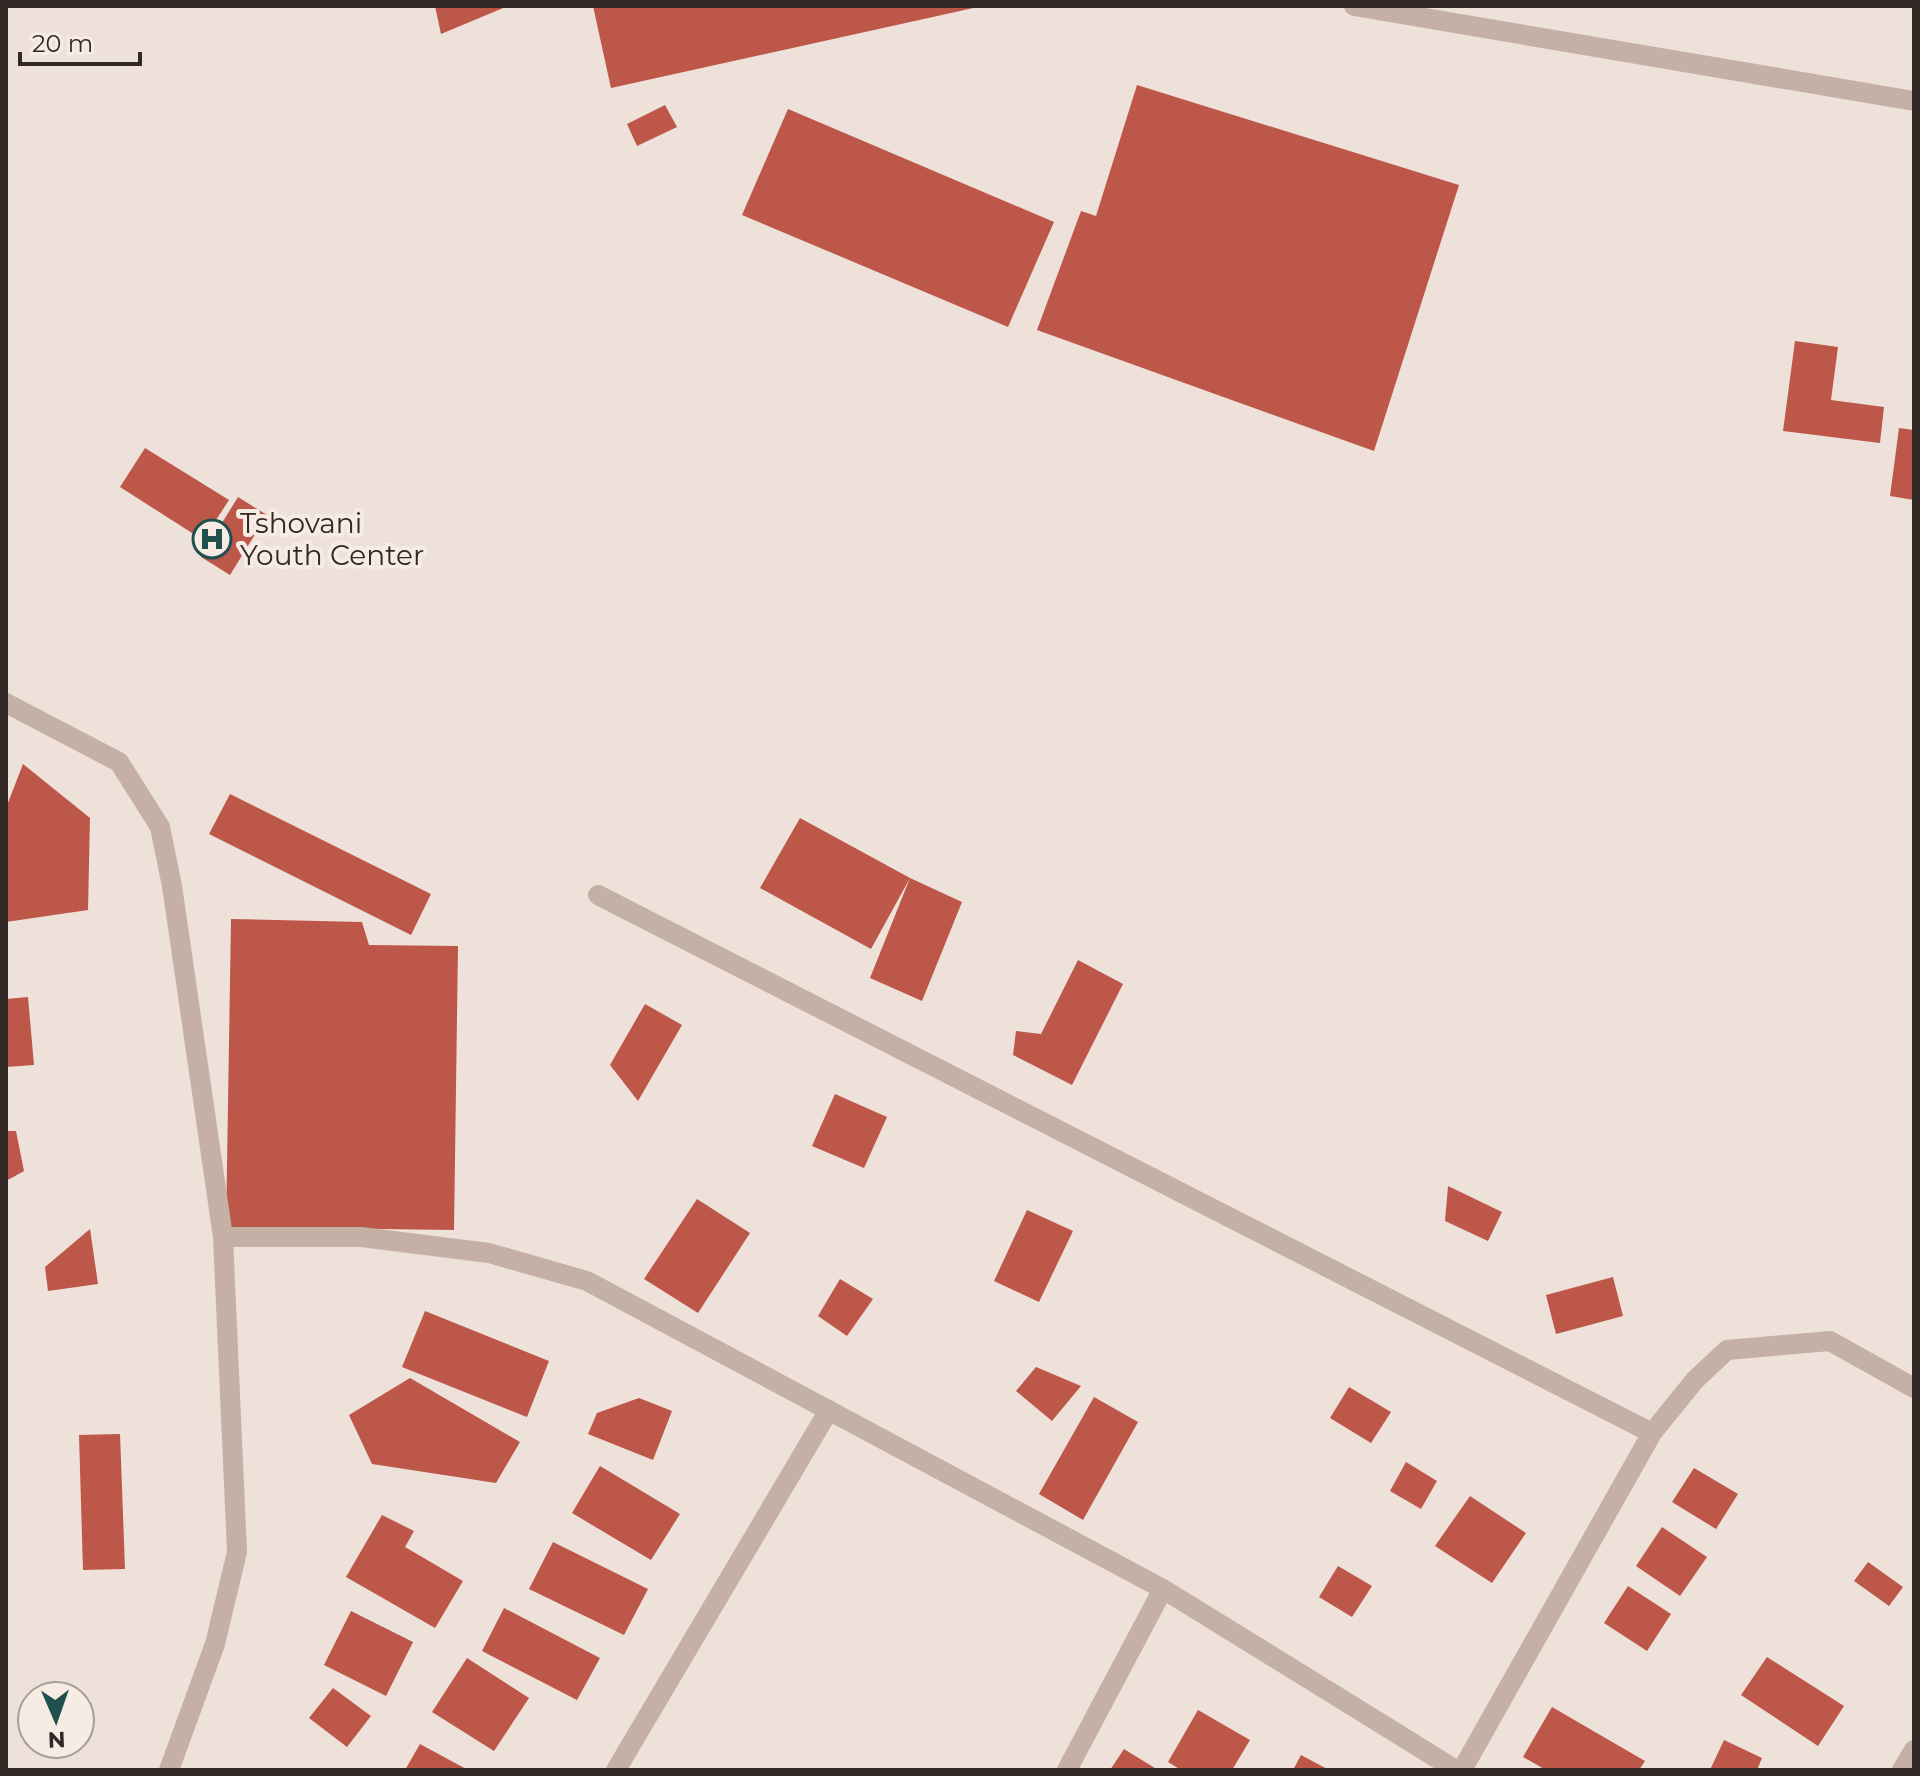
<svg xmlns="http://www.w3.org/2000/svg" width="1920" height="1776" viewBox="0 0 1920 1776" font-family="Montserrat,sans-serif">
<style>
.building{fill:#bc5749}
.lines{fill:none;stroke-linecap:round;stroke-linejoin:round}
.service{stroke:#c5b0a6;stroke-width:20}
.minor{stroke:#c5b0a6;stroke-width:20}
.labels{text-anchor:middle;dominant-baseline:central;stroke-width:8;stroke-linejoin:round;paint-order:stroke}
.poi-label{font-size:28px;fill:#322826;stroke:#f7ece4;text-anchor:start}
</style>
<rect width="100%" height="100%" fill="#eee1d9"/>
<path class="building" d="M435,6H508L441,34Z
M593,6H978V7L611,88Z
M1137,85L1459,185L1374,451L1037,330L1081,211L1096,216Z
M665,105L677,127L637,146L627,124Z
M788,109L1054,222L1008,327L742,215Z
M1795,341L1838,347L1831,400L1884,407L1880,443L1783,431Z
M1899,428L1914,430V500L1890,496Z
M145,448L229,500L203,540L120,487Z
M238,497L267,515L230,575L201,557Z
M23,764L90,818L88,910L6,922V808Z
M230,794L431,894L411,935L209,834Z
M800,818L910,878L871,949L760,888Z
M910,878L962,902L922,1001L870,978Z
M231,919L362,922L369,945L458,946L454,1230L226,1227Z
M1078,960L1123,984L1072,1085L1013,1055L1016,1031L1041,1034Z
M28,997L34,1065L6,1067V999Z
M645,1004L682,1025L638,1101L610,1065Z
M835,1094L887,1117L864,1168L812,1146Z
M6,1131H16L24,1171L6,1181Z
M1448,1186L1502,1212L1488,1241L1445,1221Z
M697,1199L750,1233L698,1313L644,1279Z
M1027,1210L1073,1231L1039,1302L994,1281Z
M90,1229L98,1284L48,1291L45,1267Z
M1613,1277L1623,1316L1556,1334L1546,1295Z
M840,1279L873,1299L847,1336L818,1316Z
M425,1311L549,1361L527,1417L402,1367Z
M1036,1367L1081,1386L1052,1421L1016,1391Z
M410,1378L520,1442L496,1483L372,1464L349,1415Z
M1349,1387L1391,1412L1371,1443L1330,1418Z
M1094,1397L1138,1422L1083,1520L1039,1494Z
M639,1398L672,1411L653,1460L588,1434L597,1413Z
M120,1434L125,1569L83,1570L79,1435Z
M1406,1462L1437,1481L1421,1509L1390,1491Z
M600,1466L680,1514L651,1560L572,1513Z
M1694,1468L1738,1494L1716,1529L1672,1502Z
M1470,1496L1526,1533L1492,1583L1435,1546Z
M382,1515L414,1531L405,1547L463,1581L435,1628L346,1577Z
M1662,1527L1707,1557L1680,1596L1636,1566Z
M553,1542L648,1589L624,1635L529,1589Z
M1868,1562L1903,1587L1889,1606L1854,1581Z
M1338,1566L1372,1586L1352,1617L1319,1597Z
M1628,1586L1671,1614L1647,1651L1604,1623Z
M504,1608L600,1658L577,1700L482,1651Z
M351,1611L413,1642L386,1696L324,1665Z
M1767,1657L1844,1706L1818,1746L1741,1695Z
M467,1658L529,1698L494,1751L432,1712Z
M333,1688L371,1716L347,1747L309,1718Z
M1552,1707L1645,1761L1639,1770H1546L1523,1757Z
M1198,1710L1250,1740L1232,1770H1181L1168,1762Z
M1724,1740L1762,1758L1757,1770H1710Z
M420,1744L468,1770H405Z
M1124,1749L1158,1770H1110Z
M1301,1755L1329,1770H1293Z"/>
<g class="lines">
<path class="service" d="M1354,6L1914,101"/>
<path class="minor" d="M6,703L119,762L160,827L172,886L223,1237L237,1552L215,1644L169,1770
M598,895L1652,1433
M223,1237H361L489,1253L587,1281L1163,1589L1456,1770
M616,1770L829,1410
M1067,1770L1163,1589
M1462,1770L1652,1433L1695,1380L1727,1350L1830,1341L1914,1388
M1902,1770L1914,1750"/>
</g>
<defs>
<symbol id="hospital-ring" viewBox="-11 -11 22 22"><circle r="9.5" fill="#f7ece4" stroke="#1f504d" stroke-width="1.5"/><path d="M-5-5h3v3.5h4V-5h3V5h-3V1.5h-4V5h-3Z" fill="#1f504d"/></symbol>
</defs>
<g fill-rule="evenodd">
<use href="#hospital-ring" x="190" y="517" width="44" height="44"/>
</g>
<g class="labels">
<g class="poi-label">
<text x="240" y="523">Tshovani<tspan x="240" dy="32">Youth Center</tspan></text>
</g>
</g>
<rect width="1920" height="1776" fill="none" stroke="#322826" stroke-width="16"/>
<g transform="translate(56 1720) rotate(178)"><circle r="38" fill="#f7ece4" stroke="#a89e98" stroke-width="2"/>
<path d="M0-6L14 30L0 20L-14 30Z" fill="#1f504d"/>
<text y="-12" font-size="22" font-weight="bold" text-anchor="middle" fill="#322826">N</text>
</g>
<path d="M20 52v12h120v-12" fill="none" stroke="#322826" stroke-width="4"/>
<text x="32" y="52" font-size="24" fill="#322826" stroke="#f7ece4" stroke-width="6" paint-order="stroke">20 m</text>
</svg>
